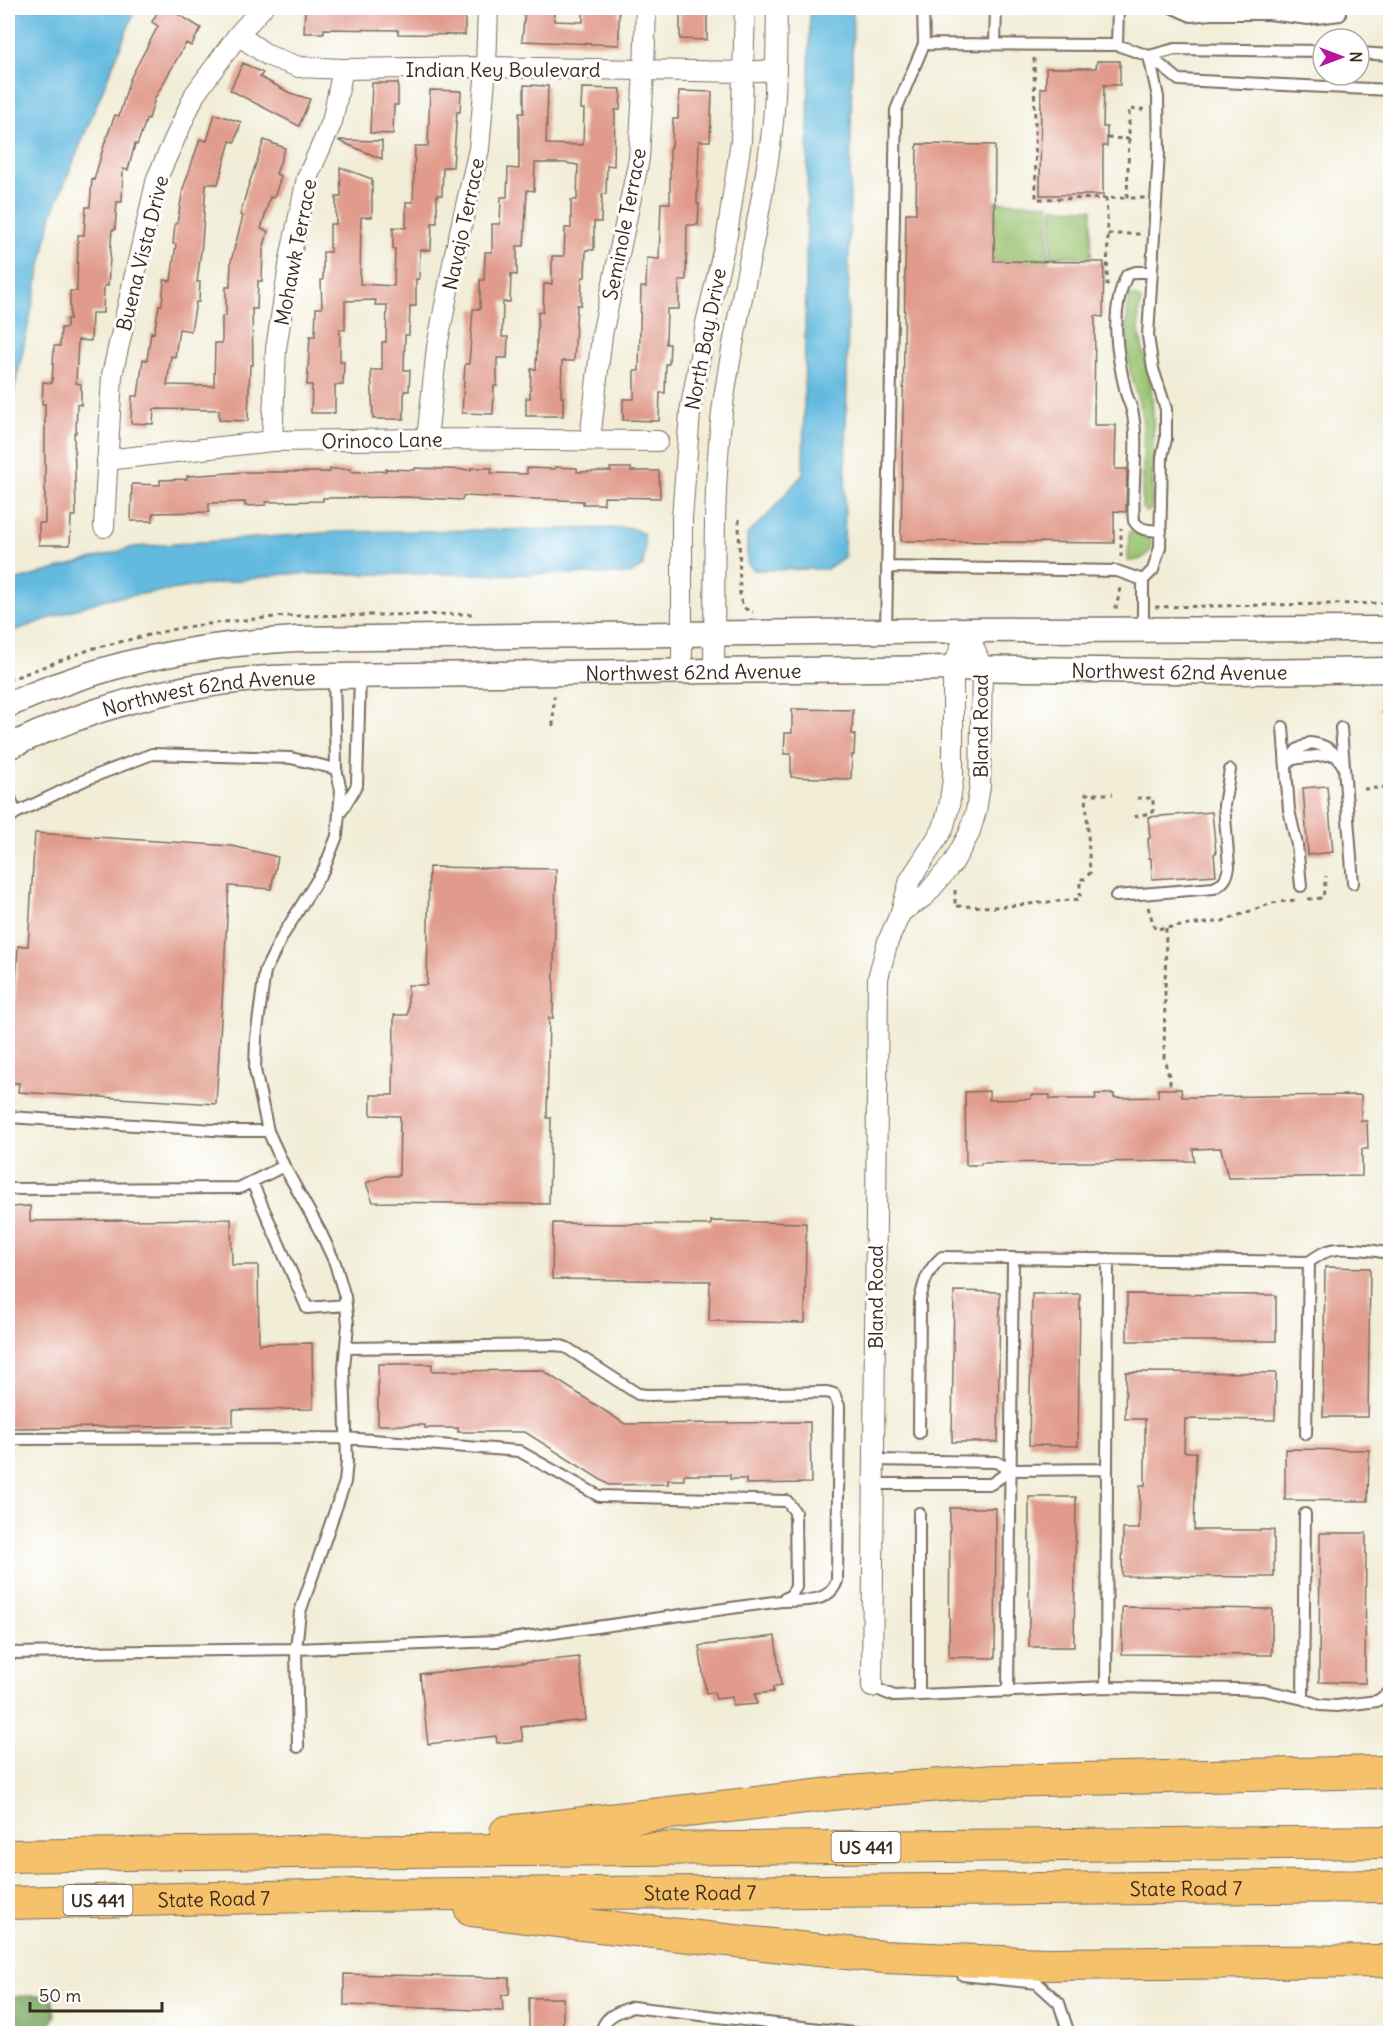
<svg xmlns="http://www.w3.org/2000/svg" width="1398" height="2041" viewBox="0 0 1398 2041" font-family="Delius,sans-serif">
<style>
.green{fill:#99c370;stroke:#6a7647;stroke-width:1.5}
.forest{fill:#7aa962;stroke:#5a6a40;stroke-width:1.5}
.water{fill:#62badf;stroke:#4e727e;stroke-width:1.5}
.building{fill:#e19b8c}
.lines{fill:none;stroke-linecap:round;stroke-linejoin:round}
.service-casing{stroke:#7b6e5f;stroke-width:14}
.minor-casing{stroke:#7b6e5f;stroke-width:22}
.tertiary-casing{stroke:#7b6e5f;stroke-width:27}
.primary-casing{stroke:#7b6e5f;stroke-width:34}
.path{stroke:#7b6e5f;stroke-width:3;stroke-dasharray:4.5 4.5;stroke-linecap:butt}
.service{stroke:#fff;stroke-width:10}
.minor{stroke:#fff;stroke-width:20}
.tertiary{stroke:#fff;stroke-width:24}
.primary{stroke:#f5c16b;stroke-width:32}
.labels{text-anchor:middle;dominant-baseline:central;stroke-width:6;stroke-linejoin:round;paint-order:stroke}
.shield{fill:#fff;stroke:#766a62;stroke-width:1.5}
.shield-label{font-size:18px;font-weight:bold;fill:#3b2a1e}
.street-label{font-size:20px;fill:#3b2a1e;stroke:#fff}
</style>
<rect width="100%" height="100%" fill="#fff"/>
<filter id="ink" filterUnits="userSpaceOnUse"><feTurbulence type="fractalNoise" baseFrequency=".0167" numOctaves="2"/><feDisplacementMap in="SourceGraphic" scale="12" xChannelSelector="R" yChannelSelector="G"/><feConvolveMatrix kernelMatrix="1 2 1 2 8 2 1 2 1" color-interpolation-filters="sRGB"/></filter>
<filter id="wash" filterUnits="userSpaceOnUse"><feTurbulence type="fractalNoise" baseFrequency=".008" numOctaves="4" result="noise"/><feDisplacementMap in="SourceGraphic" scale="24" xChannelSelector="R" yChannelSelector="G"/><feGaussianBlur stdDeviation="1.35" result="paint"/><feColorMatrix in="noise" values="0 0 0 0 0 0 0 0 0 0 0 0 0 0 0 0 0 1.4 0 .05"/><feComposite in="paint" operator="in"/></filter>
<g filter="url(#wash)">
<rect width="100%" height="100%" fill="#f1edd7"/>
<path class="green" d="M995,202L1049,204L1048,262L994,261Z
M1052,208L1092,209L1091,257L1051,256Z
M1134,295L1141,300C1133,336 1147,353 1151,386C1155,426 1153,467 1152,507L1151,510L1146,512L1142,508C1142,480 1145,452 1143,424C1141,407 1136,391 1131,375C1125,351 1125,320 1130,296Z
M1129,532L1141,533L1150,538L1151,549C1146,558 1139,561 1128,561Z"/>
<path class="forest" d="M52,1995L55,2016L47,2033H8V1997Z"/>
<path class="water" d="M8,8H136L52,214L12,401L11,582L134,547L336,532L631,528L644,534L645,550L643,566L630,574H285L105,599L8,633Z
M810,8H853L844,557L827,569L754,570L747,563V534L767,516L803,474Z"/>
<g id="blocks">
<path class="building" d="M160,8H168L201,28L191,46L186,43L155,98L149,119L147,118L137,145L135,144L128,170L123,169L122,202H117L115,230H112L108,286H104L103,313H92L91,341L78,340L76,383L81,384V405L77,404L76,433H74L76,516H71L70,545H39V523H45V404H42L43,382L52,383L54,346H60L61,328H67V319H70V291H77L78,235H84L86,207H90L92,179L94,180L105,142L115,115L119,116L130,79L158,26L152,22Z
M305,8H465V35L398,34V30L324,29V33H304Z
M525,8H554V21L583,22V8H619V45L522,41Z
M680,8H707V40L680,39Z
M1097,61H1120V85H1104L1103,127H1107V146H1103V195H1040L1041,88H1046V68H1096Z
M243,63L263,73L260,77L290,93L310,99L299,126L230,90Z
M372,83H398V105H394L393,134L370,133Z
M524,85L548,86L546,144L583,145L584,109H581L582,88L621,89L620,110H615L614,166L607,165L606,194H602L601,222H594V250H586L585,277H582L581,305H577L574,361H562L561,397H563V416H526V398H530L531,369H536L538,312H543L544,284H552V256H564L565,228H571V200H577L578,165L565,163H535L534,191L527,190L524,246H517V275L511,274L510,302H503L502,337H508L507,358H497V386H494L493,414L462,413L465,364H469L473,309H480V280H484L485,252H492V224H500L501,197H507L508,168L519,169V113H524Z
M430,90L461,91L460,112H457L453,167H443L442,195H437V223H432L431,250H420L419,279H416V306H410L409,335H405L404,370H410L409,391H404V419H373L371,370H382V342H386L387,305H375L376,300L345,301V330L340,329V362H344L343,385H335V413H311L312,385H307L310,336H315L316,308H322L321,280H323V252H330V224H336V197H341L340,167L372,179V217H361L360,284L394,286L395,249H393V227L406,228V202H413L415,146H428Z
M679,91L712,92L710,141H699L697,204H699L698,225H687L686,280H679V309H667L666,344H670L669,364H666L665,393H660L659,421L623,420V399H634V371H639L641,287H646L647,258L659,259L661,203H670V147H672L673,119H678Z
M215,114L241,122L235,142L230,141L218,184H206L202,244L197,282H200L199,302H196L191,331L179,329L175,357L171,356L167,385L214,386L215,343H222V316H226V287H230L231,261L243,216L240,215L247,190L264,140L285,148L276,174L281,176L274,198L270,197L261,229L268,231L263,250L262,281H258L257,309H252L253,365H250L248,421L219,420V410L154,409L153,424L131,423L132,396H138L143,359L147,360L151,332L154,333L159,305H162L164,280L171,281L176,244H173L175,224H177L183,189L200,139L207,141Z
M339,140L382,141V159L339,141Z
M917,144L995,145L994,261L1104,262L1103,317L1095,316L1094,425H1116L1115,469H1127L1126,512L1114,511V543L901,541L906,213H916Z
M555,467L577,468V472L611,471L610,468H631V471H659L660,498L604,497V504H583V501L463,496L462,500L407,497L323,498V501L266,502V505L245,506V502L209,503V512L153,513V521H131L132,484L160,485V480L187,479V476L244,472H330V469H351V472L386,471V469L415,470V468L471,470V468H492L491,473L527,474V468L555,469Z
M792,709L853,710L852,734H855L854,755H852L851,779L791,777V754H784L785,733H792Z
M1327,786L1333,852L1308,855L1303,788Z
M1212,812L1216,853L1214,854L1216,875L1152,879L1151,858H1149L1148,839L1150,838L1148,817Z
M35,833L232,846L278,857L271,889L229,886L216,1104L18,1092L19,1083H8L9,1028L13,1029L18,946H28Z
M429,867L556,869L553,1018H549L547,1118H551L549,1204L373,1202L366,1183L386,1176H399L400,1116L371,1115V1095H393L394,1015H408V985H427Z
M1158,1089H1181L1182,1097L1361,1095V1121H1367L1368,1149H1362V1176L1228,1178L1221,1148L1193,1149L1194,1161L981,1163V1165H966L965,1092L989,1091V1100L1031,1099V1095H1050V1099H1096L1095,1094H1114V1098L1158,1097Z
M30,1206V1221L231,1219L232,1265H258L259,1344L312,1343L313,1409L233,1410V1426L8,1428V1207Z
M711,1221L806,1223L805,1323L709,1321L710,1281L552,1279L553,1223L711,1225Z
M1325,1267L1370,1268L1368,1417H1323Z
M954,1291L1000,1292L998,1442H952Z
M1032,1294H1080L1078,1446L1029,1445Z
M1127,1294L1276,1295V1341H1127Z
M378,1364H432V1371L542,1370L625,1424L810,1422L811,1483L746,1484V1479H730V1475H684V1480H668V1484L609,1485L525,1432H458V1428H425V1425H378Z
M1126,1372L1276,1373L1275,1420L1185,1419L1184,1452H1196L1194,1530H1274V1577L1122,1576L1123,1529H1139L1140,1485H1145V1419H1125Z
M1285,1449L1369,1450L1368,1501L1285,1500Z
M1029,1497H1076L1074,1647H1029Z
M950,1508H996L995,1658L949,1657Z
M1320,1533H1366L1365,1683L1319,1682Z
M1122,1607L1272,1609V1655L1122,1654Z
M775,1636L781,1686L773,1687V1692L755,1694L757,1704L733,1706L732,1697L716,1699L714,1692L706,1693L699,1646Z
M579,1657L586,1720L521,1727L523,1741L497,1743L496,1736L428,1744L420,1674Z
M344,1974L509,1978V1994L502,1995L503,2011L344,2005Z
M529,1998H563V2034H529Z"/>
</g>
</g>
<g filter="url(#ink)">
<use href="#blocks" fill-opacity="0" stroke="#7b6e5f" stroke-width="1.5"/>
<g class="lines">
<defs>
<path id="service" d="M1173,8L1191,16L1211,14H1269L1308,19L1340,15V8
M924,44L1117,45L1149,56L1179,80L1390,90
M995,44L996,8
M1117,45L1118,8
M1359,53L1390,55
M1149,56L1175,49L1323,51
M1151,272H1136L1127,275C1109,311 1117,356 1126,393C1128,400 1132,407 1133,415C1139,446 1131,487 1134,521C1140,531 1149,530 1161,531
M887,567L1117,571L1143,580
M1143,630V580L1153,570L1160,547L1162,457L1166,439V409L1153,369L1148,336L1159,152L1158,97L1149,56
M886,631L896,110L924,44L923,8
M1283,727L1289,810L1297,845L1301,886
M1341,728L1353,883
M1291,760L1299,758L1335,754
M1286,765L1297,750L1310,743C1326,745 1333,750 1342,764
M8,793L16,813
M341,812L357,785L360,675
M8,819L16,813L87,779L152,754L291,758L336,769
M1116,896L1214,888C1224,883 1227,878 1229,867L1224,805L1230,770
M8,1117L230,1131H268
M252,1182L307,1308L346,1305
M8,1189L239,1188L284,1166
M346,1348L558,1345L567,1348L638,1394L647,1395L827,1392L834,1394L839,1406L837,1581C829,1604 803,1600 783,1601
M919,1433L920,1300C924,1282 927,1270 942,1257L1309,1262C1316,1257 1322,1252 1331,1250C1345,1247 1376,1250 1390,1254
M1306,1434L1309,1262
M8,1439L345,1438L519,1451L599,1496L787,1501L795,1512L796,1587L791,1595L781,1601L497,1641L296,1649L8,1653
M874,1460L996,1462L1011,1470L1107,1469
M874,1484H991L1011,1470
M919,1513V1695L1106,1687L1238,1689L1264,1690L1303,1699L1320,1705L1337,1706L1377,1701L1390,1692
M872,1687L894,1696L919,1695
M1106,1687L1108,1259
M1008,1692L1013,1259
M1303,1699L1305,1514
M298,1747L296,1649L300,1612L345,1482L347,1461L344,1368L348,1324L345,1297L335,1263L321,1233L284,1166L268,1131L255,1070L256,1038L265,971L283,935L324,869L337,836L341,790L336,769L334,676
M963,1975L1037,1983L1059,2003L1069,2034
M601,2034C603,2016 618,2012 632,2007L862,2034"/>
<path id="minor" d="M238,35L269,56L299,67L343,69L486,67L743,72L776,70
M427,439L437,347L455,253L479,149L486,67L488,8
M590,440L602,335L639,159L644,70L646,8
M272,441L276,349L290,259L307,178L332,122L343,69
M107,460L272,441L427,439L658,441
M104,527L112,375L157,178L195,94L238,35L262,8
M714,671C715,585 712,498 722,412C734,320 759,231 771,139C777,96 776,51 777,8
M682,672V518L690,412L706,323L727,235L741,141L745,8
M901,912L925,896L953,863L969,834L976,811L980,786L982,668L967,630
M872,1687L878,978L888,941L901,912L910,880L943,829L949,807L953,779V668L967,630"/>
<g id="tertiary">
<path d="M8,705C103,663 192,645 296,639L967,630L1390,629"/>
<path id="s1" d="M8,747C85,710 170,686 255,679C282,677 308,677 334,676L953,668L1237,672L1390,670"/>
</g>
<g id="primary">
<path d="M506,1832L849,1792L994,1781L1380,1772L1390,1774"/>
<path d="M8,1856L188,1853L1390,1842"/>
<path id="s2" d="M8,1903L354,1895L1390,1886"/>
<path d="M471,1910L588,1925L884,1957L1046,1964L1390,1961"/>
</g>
</defs>
<use href="#service" class="service-casing"/>
<use href="#minor" class="minor-casing"/>
<use href="#tertiary" class="tertiary-casing"/>
<use href="#primary" class="primary-casing"/>
<path class="path" d="M1034,58L1036,199L1127,198
M1107,138L1129,139V109L1142,110L1143,105
M1129,139L1127,198H1145
M1106,198L1108,234H1141
M1107,286L1108,234
M739,519L740,599L744,608L753,612
M1121,557V528
M1118,607H1115L1119,597L1120,585
M1155,607L1390,603
M8,680L94,648L179,628L224,622L286,616L472,614
M1383,714V690
M553,726L554,696
M1364,789L1390,787
M1134,817L1153,812V798H1135
M955,890V906L998,907L1080,899V879H1085L1090,873L1086,794H1113
M1308,899L1323,898L1326,876
M1148,907L1155,929L1223,921L1272,903L1295,900
M1166,928L1164,1059L1170,1079V1089"/>
<use href="#service" class="service"/>
<use href="#minor" class="minor"/>
<use href="#tertiary" class="tertiary"/>
<use href="#primary" class="primary"/>
</g>
</g>
<g class="labels">
<g class="shield">
<rect x="831.5" y="1832" width="69" height="30" rx="4.5"/>
<rect x="63.5" y="1885" width="69" height="30" rx="4.5"/>
</g>
<g class="shield-label">
<text x="866" y="1847">US 441</text>
<text x="98" y="1900">US 441</text>
</g>
<g class="street-label">
<text x="503" y="69">Indian Key Boulevard</text>
<text transform="translate(463 224) rotate(-78)">Navajo Terrace</text>
<text transform="translate(624 224) rotate(-79)">Seminole Terrace</text>
<text transform="translate(295 252) rotate(-79)">Mohawk Terrace</text>
<text transform="translate(142 253) rotate(-76)">Buena Vista Drive</text>
<text transform="translate(705 339) rotate(-79)">North Bay Drive</text>
<text transform="translate(382 440) rotate(-1)">Orinoco Lane</text>
<text stroke="none"><textPath href="#s1" startOffset="1182">Northwest 62nd Avenue</textPath></text>
<text stroke="none"><textPath href="#s1" startOffset="696">Northwest 62nd Avenue</textPath></text>
<text stroke="none"><textPath href="#s1" startOffset="210">Northwest 62nd Avenue</textPath></text>
<text transform="translate(980 726) rotate(-90)">Bland Road</text>
<text transform="translate(875 1297) rotate(-90)">Bland Road</text>
<text stroke="none"><textPath href="#s2" startOffset="1178">State Road 7</textPath></text>
<text stroke="none"><textPath href="#s2" startOffset="692">State Road 7</textPath></text>
<text stroke="none"><textPath href="#s2" startOffset="206">State Road 7</textPath></text>
</g>
</g>
<rect width="1398" height="2041" fill="none" stroke="#fff" stroke-width="30"/>
<g transform="translate(1341 57) rotate(90)"><circle r="28" fill="#ffffff" stroke="#b1aaa5" stroke-width="1.5"/>
<path d="M0-4.5L10 22L0 15L-10 22Z" fill="#b5179e"/>
<text y="-9" font-size="16" font-weight="bold" text-anchor="middle" fill="#3b2a1e">N</text>
</g>
<path d="M30 2002v9h132v-9" fill="none" stroke="#3b2a1e" stroke-width="3"/>
<text x="39" y="2002" font-size="18" fill="#3b2a1e" stroke="#ffffff" stroke-width="4.5" paint-order="stroke">50 m</text>
</svg>
